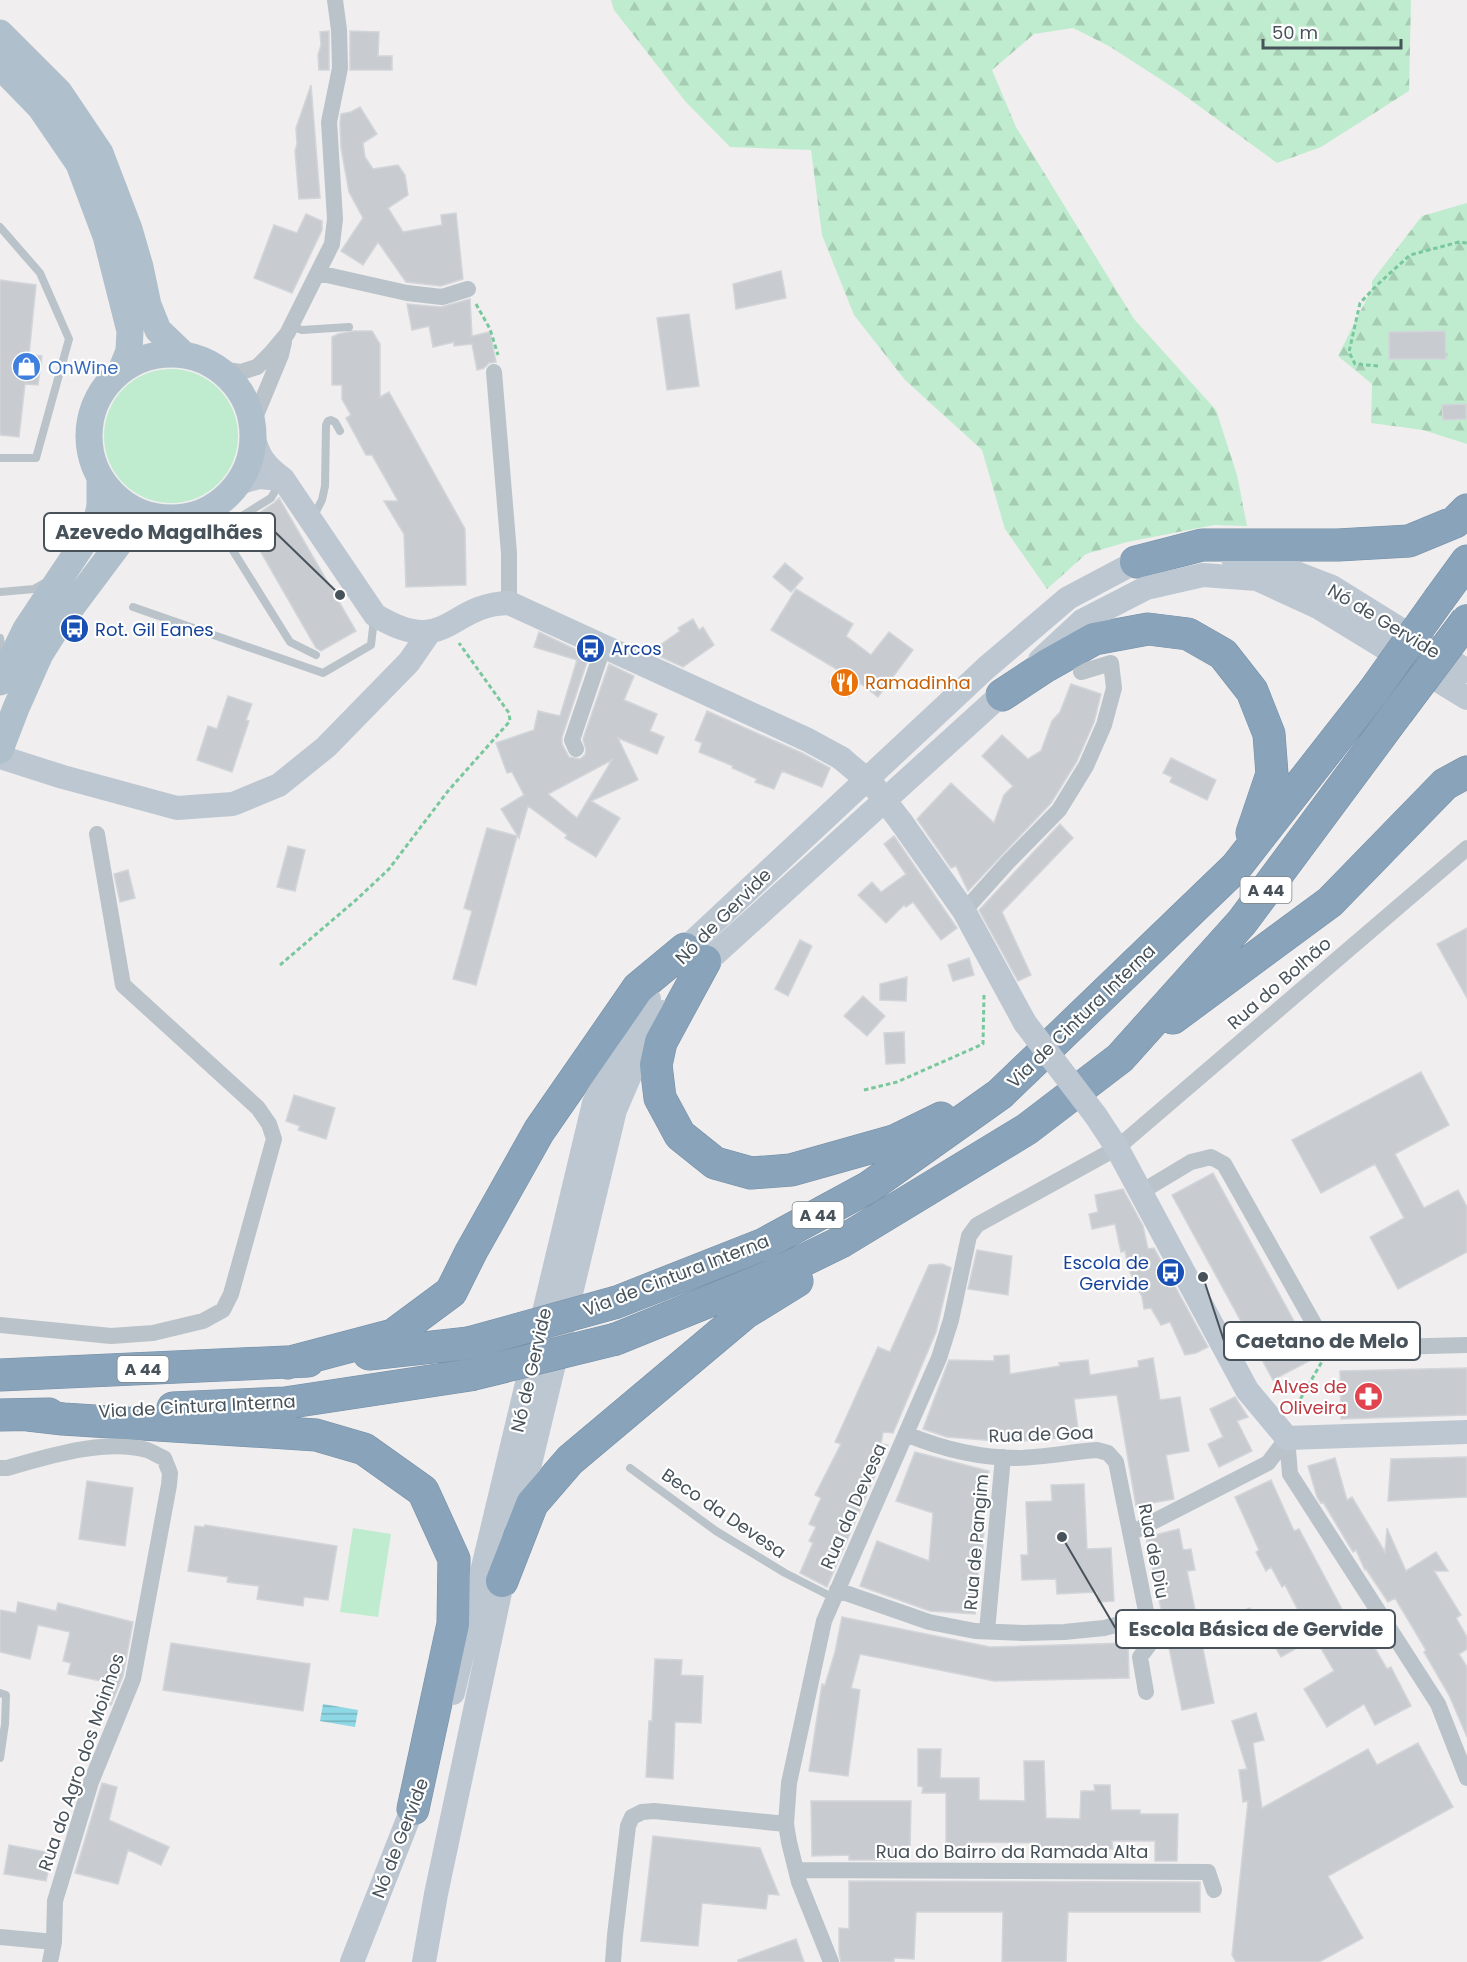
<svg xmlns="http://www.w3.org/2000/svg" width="1467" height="1962" viewBox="0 0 1467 1962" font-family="Poppins,sans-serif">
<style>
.grass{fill:#bfecce}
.forest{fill:url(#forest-firs)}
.water{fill:url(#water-rules)}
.building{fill:#c8cbd0;stroke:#d2d5d9;stroke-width:1.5;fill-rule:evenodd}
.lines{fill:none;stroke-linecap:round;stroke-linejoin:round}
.highway-casing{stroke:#748ea6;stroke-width:33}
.path{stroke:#79c89d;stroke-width:3;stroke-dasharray:4.5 3;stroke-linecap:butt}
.lane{stroke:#bac3ca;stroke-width:8}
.street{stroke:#bac3ca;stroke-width:16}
.secondary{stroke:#bdc7d1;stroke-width:24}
.primary{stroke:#afbfcb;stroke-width:27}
.highway{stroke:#88a3ba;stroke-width:32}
.highway-bridge-casing{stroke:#748ea6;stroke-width:33;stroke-linecap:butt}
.secondary-bridge{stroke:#bdc7d1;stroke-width:24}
.highway-bridge{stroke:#88a3ba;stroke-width:32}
.labels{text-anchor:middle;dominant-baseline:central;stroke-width:4.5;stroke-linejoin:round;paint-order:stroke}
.shield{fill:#fff;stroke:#7e868c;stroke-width:1.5}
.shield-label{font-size:16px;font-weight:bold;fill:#47525a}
.shop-label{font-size:18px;fill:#366cbe;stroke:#fff;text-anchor:start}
.street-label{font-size:18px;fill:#47525a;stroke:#fff}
.transit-label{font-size:18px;fill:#164399;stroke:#fff;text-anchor:start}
.food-label{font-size:18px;fill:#c56008;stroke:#fff;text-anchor:start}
.health-label{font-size:18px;fill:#be3a42;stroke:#fff;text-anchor:end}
.leader{fill:none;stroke:#47525a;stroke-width:2}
.callout-dot{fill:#47525a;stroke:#fff;stroke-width:2}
.callout{fill:#fff;stroke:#47525a;stroke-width:2}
.callout-label{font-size:20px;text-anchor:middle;font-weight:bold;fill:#47525a}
</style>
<defs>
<pattern id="forest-firs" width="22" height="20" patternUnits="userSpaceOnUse" patternTransform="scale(1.5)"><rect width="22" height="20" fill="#bfecce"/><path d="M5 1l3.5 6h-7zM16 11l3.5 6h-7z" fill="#a6ccb3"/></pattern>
<pattern id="water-rules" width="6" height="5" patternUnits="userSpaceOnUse" patternTransform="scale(1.5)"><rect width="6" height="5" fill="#8ed8e6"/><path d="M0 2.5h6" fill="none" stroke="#76b2bd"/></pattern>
</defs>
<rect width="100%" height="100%" fill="#f0eeee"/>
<path class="grass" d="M104 436a67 67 0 1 1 134 0a67 67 0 1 1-134 0Z
M353,1528L391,1534L378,1617L340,1612Z"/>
<path class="forest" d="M611,0H1411L1409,91L1321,147L1277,163L1177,90L1109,46L1073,28L1034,34L992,70L1016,127L1134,319L1216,410L1237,475L1247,526L1214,525L1127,542L1086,554L1047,589L1005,529L982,450L905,380L854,315L822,235L811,150L730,147L685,101L614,10Z
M1467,203V444L1423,430L1371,423L1372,384L1338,356L1372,288V281L1422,216Z"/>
<path class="water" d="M323,1704L358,1710L355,1727L320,1721Z"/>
<path class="building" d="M329,31V70H319L318,55L321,45L320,32Z
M350,31L379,32L378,56H392V70H350Z
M311,85L320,198L299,199L295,151L297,144L296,128Z
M360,107L377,134L363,143L365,157L373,169L398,165L405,175L408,195L388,208L403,232L442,225L441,215L456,213L463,279L441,286L406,282L378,242L363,265L341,251L363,218L349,192L341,148L340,123L341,114L351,112Z
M306,214L322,221V230L292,293L254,278L274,225L297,233Z
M781,271L786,298L736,309L733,284Z
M0,280L36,285L29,355L42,356L38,385L25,384L19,437L0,435Z
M470,299L472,336L490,332L496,362L489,363L484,368L477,370L472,344L454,346V342L433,347L429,326L412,330L407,304L441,307Z
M689,314L699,386L667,390L657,318Z
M353,331H372L380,344V397L389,392L465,529L466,585L406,587L404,534L384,501H398L372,455H366L346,418L351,415L342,399V385H332V337L338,334Z
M1445,331L1446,359H1389V332Z
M1466,404V419L1443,420L1442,405Z
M279,498L356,631L321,651L316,648L244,523L274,503Z
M785,563L803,578L791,592L773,577Z
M796,589L853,624L846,636L871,655L889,632L913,650L878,697L860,683L849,697L829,682L838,670L771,630Z
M693,619L699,630L703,627L714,645L683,667L650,652L680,631L678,628Z
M539,632L589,656L562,737V744L569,757L580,759L585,755L586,750L583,739L609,664L634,676L624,700L657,714L650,731L664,737L657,754L618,738L638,780L591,801L620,818L596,857L565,838L567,835L528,806L519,838L501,809L524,795L512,772L507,773L496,743L534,730L538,711L560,716L577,660L534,647ZM612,760L577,818L548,794Z
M1071,684L1101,694L1094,722L1077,761L1051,803L968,891L956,866L951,868L917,819L951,783L994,823L1004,795L1013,786L982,756L1002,735L1028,759L1041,751L1052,721L1060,712Z
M228,696L252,704L246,720L249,721L232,772L197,760L208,726L217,729Z
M707,711L802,753L830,768L822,787L782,771L774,789L755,782L757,779L732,768L733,766L699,752L702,743L695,740Z
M1171,758L1216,780L1207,800L1170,782L1172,777L1163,773Z
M1060,824L1073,838L1002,912L1031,975L1018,981L979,910Z
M487,828L517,836L476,985L453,979L472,911L464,908Z
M894,836L957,928L941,940L913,902L906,907L904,905L886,923L858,895L872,882L881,892L906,874L884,844Z
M288,846L305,850L295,891L277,887Z
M128,870L135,898L120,902L114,874Z
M1467,928V998L1437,944Z
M800,940L812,946L788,996L775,989Z
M969,958L974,975L953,981L948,965Z
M907,977L906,1001L880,1000V984Z
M863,996L885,1016L867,1036L844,1016Z
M904,1032L905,1063L886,1064L884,1033Z
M1421,1072L1449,1125L1395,1154L1424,1208L1458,1190L1467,1207V1252L1398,1289L1370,1237L1404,1218L1375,1164L1321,1193L1292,1140Z
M294,1095L335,1108L326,1139L298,1130L300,1126L286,1121Z
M1213,1173L1294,1321L1292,1323L1311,1360L1273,1380L1172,1195Z
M1123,1189L1143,1226L1148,1249L1154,1248L1208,1347L1196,1353L1185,1355L1170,1322L1161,1325L1151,1308L1144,1309L1142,1297L1128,1268L1125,1251L1121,1252L1115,1224L1092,1229L1089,1214L1098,1212L1095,1195Z
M977,1250L1012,1256L1008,1295L968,1289Z
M942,1264L951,1268L936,1332L893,1433L883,1432L881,1444L888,1445L827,1587L800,1573L813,1543L809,1541L816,1527L809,1524L821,1498L815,1495L841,1444L835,1442L878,1347L890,1352L929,1265Z
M1009,1355L1010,1374L1060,1366L1059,1363L1088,1360L1090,1375L1139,1367L1138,1361L1153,1358L1160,1400L1180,1397L1189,1451L1166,1455L1174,1499L1136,1506L1117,1395L1074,1399L1079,1436L1010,1442L947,1437L923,1429L949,1360L994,1361V1356Z
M1467,1368V1415L1341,1419L1340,1371Z
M1235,1397L1248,1417L1237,1421L1252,1451L1219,1467L1208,1444L1223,1437L1210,1409Z
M915,1452L989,1471L981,1527H984L982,1561H979L975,1614L930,1611L860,1586L877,1541L929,1561L933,1513L896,1501Z
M1467,1457V1497L1388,1501L1391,1459Z
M1335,1458L1347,1500L1352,1497L1385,1552L1387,1528L1406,1571L1436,1552L1448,1571H1434L1461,1615L1456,1618L1467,1637V1649L1459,1654L1467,1667V1737L1449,1695L1424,1652L1426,1650L1395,1598L1388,1602L1366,1569L1365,1570L1356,1550L1353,1552L1323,1502L1321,1503L1317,1497L1308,1466Z
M1271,1480L1294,1531L1299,1529L1343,1611L1347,1610L1354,1624L1359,1621L1387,1669L1391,1667L1411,1706L1375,1725L1364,1704L1327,1727L1304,1689L1334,1671L1315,1638L1281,1657L1269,1636L1302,1618L1285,1585L1282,1587L1271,1567L1266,1571L1256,1552L1259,1550L1235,1497Z
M87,1481L133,1488L125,1546L79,1539Z
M1084,1484L1087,1549L1111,1548L1114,1601L1098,1602L1097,1592L1057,1594L1056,1579L1022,1580L1021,1555H1028L1026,1502L1052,1501L1051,1485Z
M205,1525L337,1546L328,1600L304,1597L303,1606L257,1599L259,1586L227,1582L228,1577L188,1571L195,1526L204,1527Z
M1179,1529L1183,1550L1191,1549L1195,1570L1187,1571L1214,1703L1182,1710L1146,1537Z
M18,1602L56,1611L58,1603L133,1622L123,1676L111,1705L103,1703L105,1682L68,1674L71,1663L63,1661L70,1632L38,1625L30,1659L0,1652V1610L16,1613Z
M1250,1608L1263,1640L1244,1648L1230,1616Z
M842,1617L990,1647L1128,1643L1129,1678L994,1681L860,1654L851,1688L860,1690L848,1776L809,1771L822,1684L825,1685L835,1652Z
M171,1643L310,1664L303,1711L163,1690Z
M655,1659L682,1660L681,1675L703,1676L701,1723L675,1722L673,1779L646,1777L649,1721H652Z
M1256,1713L1264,1740L1253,1743L1262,1808L1368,1749L1377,1765L1418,1743L1453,1807L1328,1876L1363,1938L1319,1962H1236L1232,1955L1248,1801L1243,1802L1239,1770L1247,1769L1232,1721Z
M918,1749H941L940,1778H979V1800L1025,1801L1024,1761H1044L1046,1818L1080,1819L1081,1791H1095L1094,1785H1110L1111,1810H1140V1814H1178L1177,1861H1155V1841H1112L1113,1849L1037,1851L1038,1843L969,1842V1849H946V1793H922L923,1787L918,1786Z
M102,1783L117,1787L109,1820L169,1847L161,1865L128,1850L118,1884L75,1873Z
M811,1801H911L910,1848H896V1860H849V1855L812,1856Z
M653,1836L760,1848L779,1895L768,1894L766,1909L702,1903L698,1946L641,1941Z
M9,1845L52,1853L46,1881L4,1874Z
M849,1881L1200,1882V1912H1068L1066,1962H1002L1003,1912H916L914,1959L894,1958V1962H841L839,1953V1928L849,1929Z
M796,1939L804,1962H738V1960Z"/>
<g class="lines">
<defs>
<path id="highway" d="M1136,562L1202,545H1338L1409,541L1455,522L1467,510
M1440,598L1467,561
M1002,695L1046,666L1094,639L1148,629L1188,634L1223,654L1252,691L1269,734L1272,774L1252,833
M705,961L661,1042L656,1065L660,1098L680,1135L715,1163L751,1173L791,1170L894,1141L941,1118
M1173,1018L1330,902L1445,784L1467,772
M617,1302L764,1244L869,1187L1000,1094L1236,867L1373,692
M616,1339L771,1276L841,1242L1027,1129L1120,1058L1242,922L1398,712
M369,1354L469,1343
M287,1363L393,1335L451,1292L471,1252L539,1131L638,988L685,949
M0,1375L308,1361
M173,1408L285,1403L470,1375
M0,1415L49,1414
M28,1415L63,1419L316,1435L364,1449L423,1491L454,1559L453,1624L413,1809
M502,1581L532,1504L570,1460L745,1313L797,1281"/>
</defs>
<use href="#highway" class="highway-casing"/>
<path class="path" d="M476,304L490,329L498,355
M1378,366L1355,364L1349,352L1360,303L1377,285L1410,255L1459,242L1467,243
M280,965L356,900L389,869L448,791L510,721L509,713L459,643
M864,1090L897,1082L983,1044L984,994
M1293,1412L1324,1358"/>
<path class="lane" d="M0,227L40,273L69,339L36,458H0
M290,326L302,330L349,327
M281,481L271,498L234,521L230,546L290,642L316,655
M312,519L322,500L325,486L326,425L328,421L331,420L335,422L340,431
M0,592L34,589L48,581
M133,607L323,673L371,645L374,619
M0,638L3,658
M630,1468L716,1531L785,1573L834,1598
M0,1693L6,1695L5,1724L0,1758"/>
<path class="street" d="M318,273L407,293L442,297L468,289
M219,369L241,372L257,367L271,353L287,334L332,244L335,219L329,122L340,68L339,30L335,0
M494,372L509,553V603
M252,425L281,355L284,342
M576,749L572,740L604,645
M964,911L1008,862L1059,810L1086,766L1104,725L1114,688L1111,663L1081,672
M1141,1192L1191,1162L1211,1157L1224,1164L1322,1338L1338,1345L1354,1348L1467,1345
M0,1325L111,1336L153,1333L203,1321L223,1310L231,1294L274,1139L269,1124L258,1108L123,985L97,834
M906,1434C942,1449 979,1458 1018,1458C1045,1457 1071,1452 1097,1450L1108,1453L1116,1462L1152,1641L1140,1657L1146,1692
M1287,1438L1290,1474L1438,1704L1467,1778
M0,1468H7C46,1457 106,1438 147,1450C153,1452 158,1456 164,1458L170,1473L169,1485L133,1679L91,1782L55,1901L54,1942L50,1962
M1131,1533L1268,1463L1287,1438
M837,1590L929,1622L975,1631L1023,1633L1064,1632L1104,1628L1143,1618L1146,1612
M987,1631L1003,1457
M796,1870L1208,1872L1214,1890
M0,1937L54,1942
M613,1962L615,1935L628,1826L632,1817L642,1812L654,1811L786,1824
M831,1962L799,1882L789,1842L786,1824L789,1783L824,1621L939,1358L951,1320L969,1236L977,1225L1117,1148L1467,848"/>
<path class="secondary" d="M253,436C259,457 264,465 283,479L375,615C447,659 448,604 509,603L808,740L841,758
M238,483L259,477L283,479
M1232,557L1260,559L1332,587L1467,671
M1040,660L1082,621L1146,588L1203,575L1257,579L1318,607L1467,698
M0,757L63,777L177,808L233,804L279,785L326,747L409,662L429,633
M902,823L964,911L1025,1023
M674,964L685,949L986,668L1068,598L1136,562L1152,560
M693,974L1014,683
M1096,1116L1117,1148L1247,1390L1287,1438L1467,1432
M516,1522L615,1110L649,1031L662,1012
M453,1693L594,1103L633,1022L649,999
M352,1962L418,1794
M424,1962L436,1894L506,1564"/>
<path class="primary" d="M0,33L59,92L100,153L129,229L140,267L148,305L158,330L182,353
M0,66L40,107L79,164L106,236L130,331L129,351L121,371
M89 436a82 82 0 1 1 164 0a82 82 0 1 1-164 0Z
M0,682L26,629L96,524L100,506V478
M0,750L16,708L40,654L59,624L124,537L139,525L167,518"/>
<use href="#highway" class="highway"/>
<defs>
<path id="highway-bridge" d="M1373,692L1440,598
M1398,712L1467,620
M469,1343L617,1302
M470,1375L616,1339"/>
</defs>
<use href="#highway-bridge" class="highway-bridge-casing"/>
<path class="secondary-bridge" d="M841,758L873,785L902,823
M1025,1023L1096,1116"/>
<use href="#highway-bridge" class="highway-bridge"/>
</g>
<defs>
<symbol id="shop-disc" viewBox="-11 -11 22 22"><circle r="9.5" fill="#3f7fe0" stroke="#fff"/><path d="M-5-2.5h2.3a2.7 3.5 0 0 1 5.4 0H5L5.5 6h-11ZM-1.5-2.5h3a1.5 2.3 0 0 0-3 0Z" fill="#fff"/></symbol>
<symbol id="bus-disc" viewBox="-11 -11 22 22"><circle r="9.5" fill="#1a4fb4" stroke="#fff"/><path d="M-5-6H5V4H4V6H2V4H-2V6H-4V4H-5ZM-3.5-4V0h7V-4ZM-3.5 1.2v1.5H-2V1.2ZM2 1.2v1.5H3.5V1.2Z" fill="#fff"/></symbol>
<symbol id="restaurant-disc" viewBox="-11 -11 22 22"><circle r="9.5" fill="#e8710a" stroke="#fff"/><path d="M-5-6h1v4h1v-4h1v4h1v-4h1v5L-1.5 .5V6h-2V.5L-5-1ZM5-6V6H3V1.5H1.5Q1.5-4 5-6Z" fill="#fff"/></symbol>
<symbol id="pharmacy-disc" viewBox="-11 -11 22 22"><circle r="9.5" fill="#e0444e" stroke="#fff"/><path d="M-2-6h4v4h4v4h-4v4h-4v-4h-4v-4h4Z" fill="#fff"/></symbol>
</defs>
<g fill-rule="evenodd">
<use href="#shop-disc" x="10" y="350" width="33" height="33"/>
<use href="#bus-disc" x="58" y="612" width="33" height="33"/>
<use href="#bus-disc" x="574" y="632" width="33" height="33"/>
<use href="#restaurant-disc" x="828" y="666" width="33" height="33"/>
<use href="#bus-disc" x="1154" y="1256" width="33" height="33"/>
<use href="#pharmacy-disc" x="1352" y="1380" width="33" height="33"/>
</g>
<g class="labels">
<g class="shield">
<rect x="1240.5" y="877" width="51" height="26" rx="4.5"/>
<rect x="792.5" y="1202" width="51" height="26" rx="4.5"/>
<rect x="117.5" y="1356" width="51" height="26" rx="4.5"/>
</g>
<g class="shield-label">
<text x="1266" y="890">A 44</text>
<text x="818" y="1215">A 44</text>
<text x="143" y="1369">A 44</text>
</g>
<g class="shop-label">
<text x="48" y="367">OnWine</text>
</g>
<g class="street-label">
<text transform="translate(1384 621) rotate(31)">Nó de Gervide</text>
<text transform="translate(723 916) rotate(-45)">Nó de Gervide</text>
<text transform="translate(1279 983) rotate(-41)">Rua do Bolhão</text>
<text transform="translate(1081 1016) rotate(-44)">Via de Cintura Interna</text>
<text transform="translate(676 1275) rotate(-21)">Via de Cintura Interna</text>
<text transform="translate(531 1370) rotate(-77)">Nó de Gervide</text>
<text transform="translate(197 1406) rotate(-3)">Via de Cintura Interna</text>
<text transform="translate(1041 1434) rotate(-2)">Rua de Goa</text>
<text transform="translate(853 1506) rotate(-66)">Rua da Devesa</text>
<text transform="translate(724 1513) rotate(34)">Beco da Devesa</text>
<text transform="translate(976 1542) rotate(-85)">Rua de Pangim</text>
<text transform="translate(1154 1551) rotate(79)">Rua de Diu</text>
<text transform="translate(81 1762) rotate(-71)">Rua do Agro dos Moinhos</text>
<text transform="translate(400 1838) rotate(-69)">Nó de Gervide</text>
<text x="1012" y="1851">Rua do Bairro da Ramada Alta</text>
</g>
<g class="transit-label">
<text x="95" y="629">Rot. Gil Eanes</text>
<text x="611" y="648">Arcos</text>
<text x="1149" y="1262" text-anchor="end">Escola de<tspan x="1149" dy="21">Gervide</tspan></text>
</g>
<g class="food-label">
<text x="865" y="682">Ramadinha</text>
</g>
<g class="health-label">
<text x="1347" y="1386">Alves de<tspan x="1347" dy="21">Oliveira</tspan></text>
</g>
</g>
<path class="leader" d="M340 595L275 532M1203 1277L1224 1341M1062 1537L1116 1629"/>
<g class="callout-dot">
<circle cx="340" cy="595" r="6"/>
<circle cx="1203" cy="1277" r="6"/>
<circle cx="1062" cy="1537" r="6"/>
</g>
<g class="callout">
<rect x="44" y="513" width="231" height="38" rx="6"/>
<rect x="1224" y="1322" width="196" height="38" rx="6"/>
<rect x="1116" y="1610" width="279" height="38" rx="6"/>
</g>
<g class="callout-label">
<text x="159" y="539">Azevedo Magalhães</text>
<text x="1322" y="1348">Caetano de Melo</text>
<text x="1256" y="1636">Escola Básica de Gervide</text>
</g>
<path d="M1263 39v9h138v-9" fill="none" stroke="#47525a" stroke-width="3"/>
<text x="1272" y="39" font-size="18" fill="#47525a" stroke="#ffffff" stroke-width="4.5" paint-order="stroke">50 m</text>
</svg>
